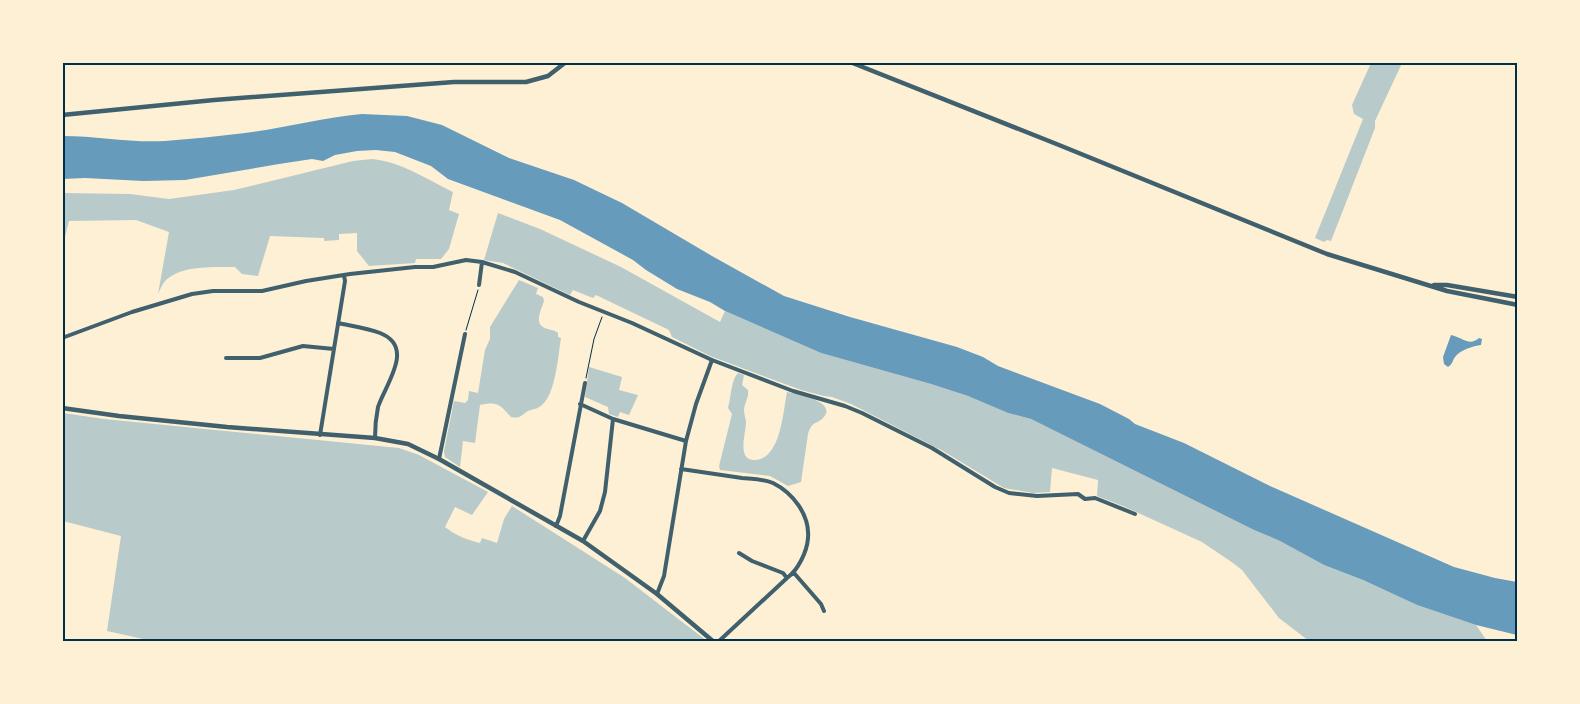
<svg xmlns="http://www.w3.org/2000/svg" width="1580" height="704" viewBox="0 0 1580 704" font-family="'Exo 2',sans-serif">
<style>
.green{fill:#b9caca}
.water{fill:#669bbc}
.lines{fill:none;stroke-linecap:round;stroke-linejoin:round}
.path{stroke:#003049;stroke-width:1}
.minor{stroke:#3f606c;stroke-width:4}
.tertiary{stroke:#3f606c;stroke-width:4.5}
.neatline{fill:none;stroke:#003049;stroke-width:2}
</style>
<rect width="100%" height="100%" fill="#fdf0d5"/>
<path class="green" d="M1371,63H1402L1375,121V128L1331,241L1327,240L1324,242L1315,238L1363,119L1354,114L1352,105Z
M372,159C401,162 427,179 453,192L449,210L459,214L449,249L441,259H416L415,263L369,266L357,251V233L339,234V240L324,241V238L270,236L258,276L242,274L235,267C214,267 182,265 166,280C162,284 160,290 158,294L169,232L136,220L69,221L63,245V193L130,194L169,199L234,190L353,161Z
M498,213L540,229L621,267L720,322L725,311L821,353L931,384L968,396L1008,413L1031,419L1254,530L1280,541L1324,565L1363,580L1417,605L1476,625L1487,641H1309L1279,618L1242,570L1233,563L1202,542L1123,506L1097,496L1098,480L1052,468L1050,492L1033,493L1004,488L943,451L851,404L832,397L824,396L801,390L710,356L672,337L669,330L596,295L593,298L573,290L570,295L503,263L484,260Z
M519,280L538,288L536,294L543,297L544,301C542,308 534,322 543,327C548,330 553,329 558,333V337L561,338C558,356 556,393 542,405C538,409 533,409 528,411C521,415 521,419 511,417C500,405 498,401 480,405L475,443L463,441L460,467L445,457L444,451L454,401L465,403L468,400L469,391L478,393L485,350L490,339V327Z
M589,367L622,377L619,390L638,395L629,415L620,412L618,417L609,414L608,407L585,397Z
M738,373L744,375L742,385L748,390C749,397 745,402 744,409C744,413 745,417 746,421C746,431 741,446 745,455C747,459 751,460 755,460C781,459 783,411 787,392C795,394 837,401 824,417C817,425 812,420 808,434L801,482L788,486L770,476L720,470L719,466L732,414L728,408C731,398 731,380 738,373Z
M63,413L104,419L399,448L419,455L488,492L472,515L455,507L445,527C455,535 467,540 480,543L482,538L497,543L504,519L512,506L625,578L707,641L157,642L107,631L121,536L63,521Z"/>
<path class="water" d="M362,114L407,116L442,125L509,158L574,180L622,203L712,256L784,296L850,317L957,347L983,357L998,366L1100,404L1129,419L1135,424L1184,443L1270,486L1454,567L1495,578L1517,582V635L1476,625L1417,605L1363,580L1324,565L1280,541L1254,530L1031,419L1008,413L968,396L931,384L821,353L725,311L710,302L677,289L646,270L633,260L560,220L448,179L431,166L395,152L376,150L357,151L335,155L323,161L312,159L279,164L185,180L143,181L85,178L63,179V136C97,136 131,143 165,141C192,139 219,136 245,133C284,128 322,118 362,114Z
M1451,335C1462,337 1469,347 1479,338L1482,339L1481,345C1473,346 1460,350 1455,357C1452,361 1453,364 1448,367L1444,364L1443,357Z"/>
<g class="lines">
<path class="path" d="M466,330L478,290
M586,378L594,339L602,317"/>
<path class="minor" d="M479,285L482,262
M338,323C352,326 367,328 380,333C416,347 385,385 378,407C376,417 375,428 375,438
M62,338L132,312L192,294L213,291H262L306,281L350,274L415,267H433L466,260L482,262L515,272L579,302L632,323L712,360L793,391L845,406L862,413L932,448L995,487L1009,493L1037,496L1078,494L1085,499L1095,498L1135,514
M226,358H260L303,346L334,349
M580,404L613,419
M320,435L345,281L344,275
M439,459L465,334
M681,469C702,472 722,475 742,478C752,479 764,479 773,483C793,493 810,515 808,538C807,552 798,570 787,578L718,642
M556,526L560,516L585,383
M583,541L600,511L605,492L613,419L686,441
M739,553L752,561L783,573L787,578
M794,573L821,604L824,611
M657,594L664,576L686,441L696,404L712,360"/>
<path class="tertiary" d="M850,62L1059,145L1327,254L1447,291L1518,305
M62,115L214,100L454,82H526L548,76L566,62
M1434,285H1447L1518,297
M62,408L119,416L227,427L375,438L408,444L439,459L583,541L657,594L714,642"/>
</g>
<rect width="1580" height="704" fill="none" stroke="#fdf0d5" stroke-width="128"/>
<rect x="64" y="64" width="1452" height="576" class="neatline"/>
</svg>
